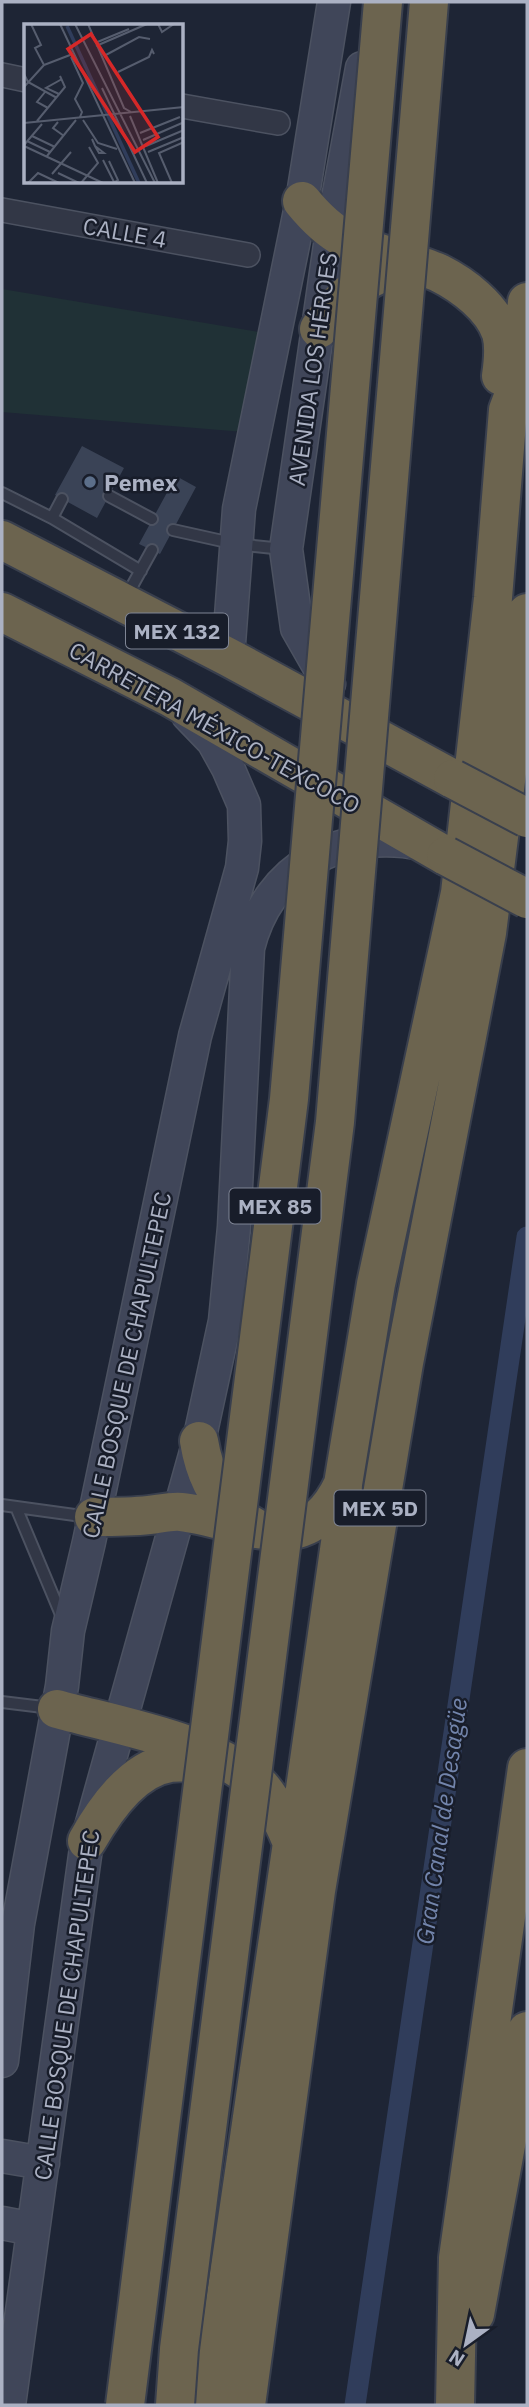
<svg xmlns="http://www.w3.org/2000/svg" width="529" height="2407" viewBox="0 0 529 2407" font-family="'IBM Plex Sans',sans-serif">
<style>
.green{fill:#203136}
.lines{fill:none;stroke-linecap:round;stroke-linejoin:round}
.canal{stroke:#303d5b;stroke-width:21}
.building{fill:#3a4356}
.lane-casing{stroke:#4c5261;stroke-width:14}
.street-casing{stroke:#4c5261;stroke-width:26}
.secondary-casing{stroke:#4c5261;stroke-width:35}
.highway-casing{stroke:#393f4d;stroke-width:42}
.lane{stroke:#323746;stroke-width:10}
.street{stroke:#323746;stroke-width:23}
.secondary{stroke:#404659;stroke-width:32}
.highway{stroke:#6c644f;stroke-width:38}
.highway-bridge-casing{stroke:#393f4d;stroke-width:42;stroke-linecap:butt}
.highway-bridge{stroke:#6c644f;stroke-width:38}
.service-dot{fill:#5c6f8a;stroke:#181d2a;stroke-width:2.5}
.labels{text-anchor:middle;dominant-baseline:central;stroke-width:5;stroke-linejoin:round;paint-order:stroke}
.shield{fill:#181d2a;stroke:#7f8595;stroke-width:2}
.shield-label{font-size:21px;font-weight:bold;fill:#abb1c3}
.street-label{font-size:23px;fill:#abb1c3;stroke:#181d2a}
.poi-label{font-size:23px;font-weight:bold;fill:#abb1c3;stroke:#181d2a;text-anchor:start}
.water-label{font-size:24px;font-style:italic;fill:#7385ac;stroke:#181d2a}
.inset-river{fill:none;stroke:#303d5b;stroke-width:3.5}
.inset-road{fill:none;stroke:#565d6e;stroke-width:2}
.view{fill:#d62828;fill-opacity:0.15;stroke:#d62828;stroke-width:3.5}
.inset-edge{fill:none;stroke:#abb1c3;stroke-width:3.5}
</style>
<rect width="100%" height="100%" fill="#1e2535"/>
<path class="green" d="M2,289L265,333L244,432L2,412Z"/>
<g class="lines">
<path class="canal" d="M355,2405L527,1237"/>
</g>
<path class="building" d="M82,446L124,468L97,518L55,495Z
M176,476L196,487L160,554L139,544Z"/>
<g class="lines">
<defs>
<path id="lane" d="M2,493L52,518L141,571
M109,496L152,519
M52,518L62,499
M173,530L236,544L283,549
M126,597L152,550
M2,1505L89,1517
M16,1507L62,1617
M2,1702L51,1708"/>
<path id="street" d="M2,75L26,80
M182,106L278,123
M2,210L248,255"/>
<path id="secondary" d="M228,657L239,509L302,201L334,2
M329,684L297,628L286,549L332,231L362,68
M2,2061L18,1924L62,1686L68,1631L89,1542L195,1036L242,868L245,841L244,805L228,768L213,741L188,715
M2,2156L43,2163
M2,2223L33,2229
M9,2405L87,1841L199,1441L225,1321L234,1227L248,948C268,867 342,827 422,844"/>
<path id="highway" d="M302,201C315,217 329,231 347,240C376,255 410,260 439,273C463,285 492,307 501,333C505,347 503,362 501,376
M319,329C335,304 353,286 380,274
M2,540L228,657L453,779
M2,612L170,697L446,856
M199,1441C205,1478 222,1510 256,1528
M94,1517C112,1517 131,1517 149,1515C159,1514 171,1511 181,1512C244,1519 305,1565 343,1484
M57,1709C115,1725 220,1743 261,1787C275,1803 284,1823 292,1843
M87,1841C104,1811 132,1769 170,1763C184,1761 200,1764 214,1764
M475,2314L527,2031
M210,2405L292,1843L304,1796L341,1536L343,1484L376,1284L460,893L493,598L508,410L519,381L527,302
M246,2405L316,1891L404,1363L487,933L527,613
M455,2405L458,2258L527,1768"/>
</defs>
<use href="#lane" class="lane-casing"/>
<use href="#street" class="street-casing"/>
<use href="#secondary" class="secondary-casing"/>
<use href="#highway" class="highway-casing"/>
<use href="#lane" class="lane"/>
<use href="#street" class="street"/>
<use href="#secondary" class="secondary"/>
<use href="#highway" class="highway"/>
<defs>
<path id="highway-bridge" d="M453,779L527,818
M446,856L527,899
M125,2405L289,1099L383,2
M175,2405L179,2349L335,1122L429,2"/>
</defs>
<use href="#highway-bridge" class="highway-bridge-casing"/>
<use href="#highway-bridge" class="highway-bridge"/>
</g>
<circle class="service-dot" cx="90" cy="482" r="7"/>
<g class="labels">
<g class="shield">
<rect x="126" y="613.5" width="102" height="35" rx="5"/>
<rect x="229.5" y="1188.5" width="91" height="35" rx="5"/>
<rect x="334.5" y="1490.5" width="91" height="35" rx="5"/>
</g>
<g class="shield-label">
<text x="177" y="631">MEX 132</text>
<text x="275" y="1206">MEX 85</text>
<text x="380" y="1508">MEX 5D</text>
</g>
<g class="street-label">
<text transform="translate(125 232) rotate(10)">CALLE 4</text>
<text transform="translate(312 369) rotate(-82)">AVENIDA LOS HÉROES</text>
<text transform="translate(215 727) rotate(29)">CARRETERA MÉXICO-TEXCOCO</text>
<text transform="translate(126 1365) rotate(-78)">CALLE BOSQUE DE CHAPULTEPEC</text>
<text transform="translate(66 2005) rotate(-82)">CALLE BOSQUE DE CHAPULTEPEC</text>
</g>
<g class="poi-label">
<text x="104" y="482">Pemex</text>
</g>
<g class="water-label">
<text transform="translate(441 1821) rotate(-82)">Gran Canal de Desagüe</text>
</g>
</g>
<g transform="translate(24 24)">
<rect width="159" height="159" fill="#1e2535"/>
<path class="inset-river" d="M43,2L115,159"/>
<path class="inset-road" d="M36,0L111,159M51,0L131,159M64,0L100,84L107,88M134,0L138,8L150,0M71,19L105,5M72,22L123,0M80,32L115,13L126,15M47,33L59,59L51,75L58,88L56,93M20,41L46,31M94,48L125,33L128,26L130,30M0,50L4,58L33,74M0,63L20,41L11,24L17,21L7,0M78,64L123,159M21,68L13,78L24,84M35,70L22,64L38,55M106,92L134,159M59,96L74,119L93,125M13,97L41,63L36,52M34,98L29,104L40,112M0,99L160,83M116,109L156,93M8,112L31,123M68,115L71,122L75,129H80L71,122M119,116L158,99M3,117L26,128M0,121L18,100M0,122L79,159M122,122L160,106M124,128L160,113M23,132L52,96M79,136L90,158M85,137L94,156L89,159M34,149L55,159M28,150L47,128M4,159L14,149L35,159M57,159L74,139L65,123M148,159L135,129L160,118"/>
<path class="view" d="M67,10L134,113L111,128L44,25Z"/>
<rect width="159" height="159" class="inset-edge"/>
</g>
<rect width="529" height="2407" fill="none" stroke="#abb1c3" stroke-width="7"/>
<g transform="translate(466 2344) rotate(213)" stroke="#181d2a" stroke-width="5" paint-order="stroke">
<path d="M0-5L12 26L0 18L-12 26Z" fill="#abb1c3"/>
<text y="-10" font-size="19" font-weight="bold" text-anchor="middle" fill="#abb1c3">N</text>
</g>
</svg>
